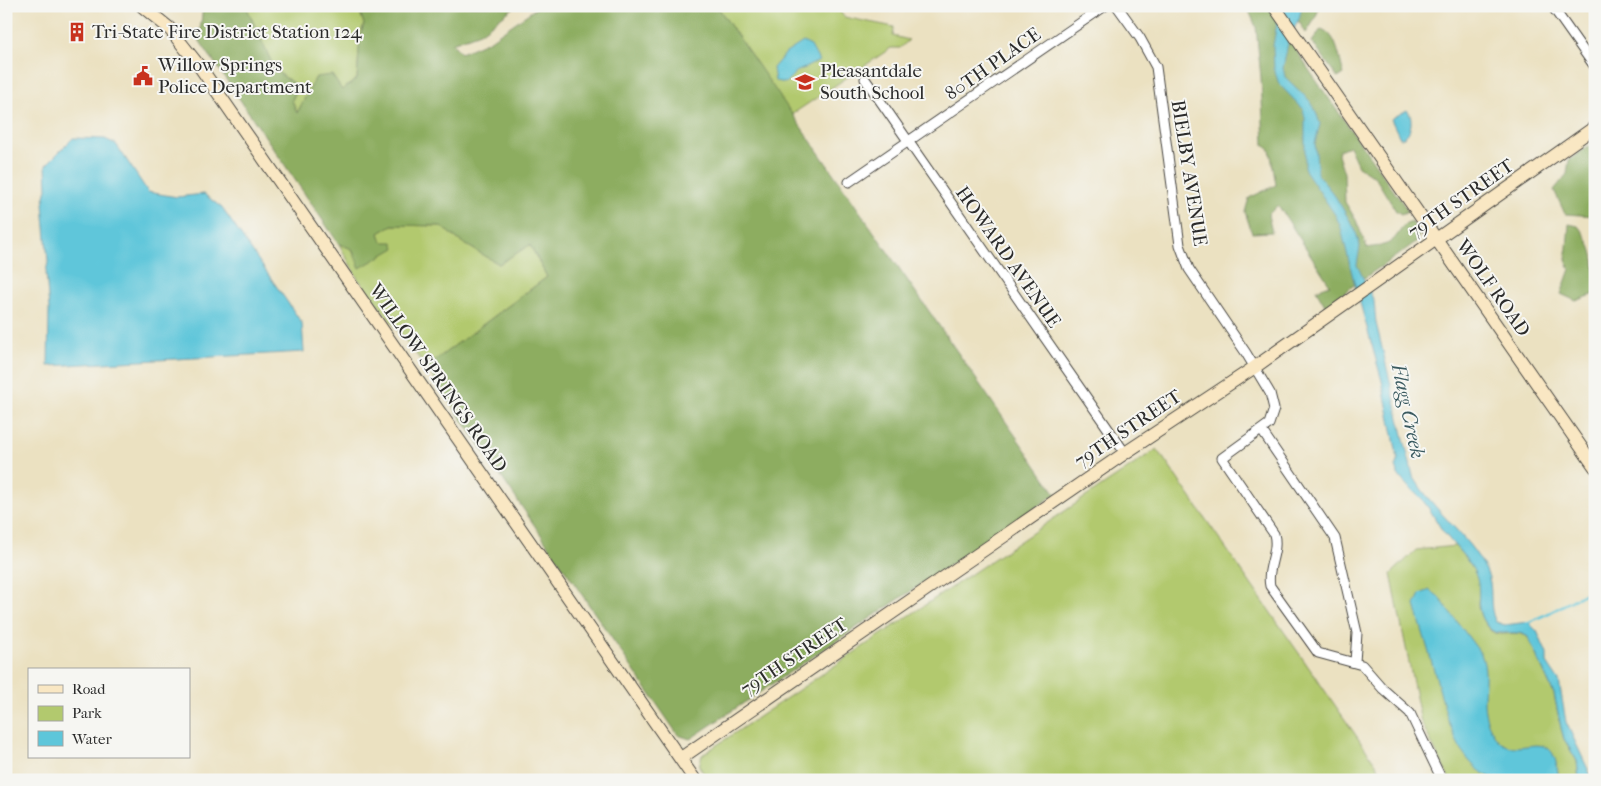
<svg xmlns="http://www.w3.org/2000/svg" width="1601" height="786" viewBox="0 0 1601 786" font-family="'IM FELL French Canon',serif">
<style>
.green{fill:#b2c96e;stroke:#6e7a4c}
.forest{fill:#8dad61;stroke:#5c6c46}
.water{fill:#5ec6da;stroke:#447882}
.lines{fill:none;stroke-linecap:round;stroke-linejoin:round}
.stream{stroke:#5ec6da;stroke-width:2.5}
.street-casing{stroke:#484642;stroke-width:11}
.secondary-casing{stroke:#484642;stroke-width:14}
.street{stroke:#fff;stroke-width:9}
.secondary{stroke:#f9e7c3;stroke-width:12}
.labels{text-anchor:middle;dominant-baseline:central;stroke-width:4;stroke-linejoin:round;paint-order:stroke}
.poi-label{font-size:19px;fill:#2b2b2b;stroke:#f6f6f2;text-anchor:start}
.street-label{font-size:19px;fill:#2b2b2b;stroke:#f6f6f2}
.water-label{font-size:20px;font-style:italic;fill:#3a5a60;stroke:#f6f6f2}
</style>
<rect width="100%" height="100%" fill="#f6f6f2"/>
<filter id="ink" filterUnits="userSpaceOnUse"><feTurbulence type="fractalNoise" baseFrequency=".02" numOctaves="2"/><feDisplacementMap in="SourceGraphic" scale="10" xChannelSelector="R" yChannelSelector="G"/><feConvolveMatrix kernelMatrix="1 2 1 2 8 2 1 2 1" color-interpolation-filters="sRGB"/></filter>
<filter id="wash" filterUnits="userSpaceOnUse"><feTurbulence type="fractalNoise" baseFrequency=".0096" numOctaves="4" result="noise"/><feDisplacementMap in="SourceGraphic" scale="20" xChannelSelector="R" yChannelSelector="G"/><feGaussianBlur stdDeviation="1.12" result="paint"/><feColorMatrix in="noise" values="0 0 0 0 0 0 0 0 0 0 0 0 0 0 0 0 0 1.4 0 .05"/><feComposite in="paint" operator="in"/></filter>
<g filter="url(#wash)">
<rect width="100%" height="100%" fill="#ebe1c1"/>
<path class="green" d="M245,6H358L364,24L360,37L357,79L342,90L316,77L297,113L292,100L298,87L275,70Z
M717,6H836L844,17L894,27L893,36L909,40L900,48H891L791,115Z
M392,225L440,226L463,243L499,264L530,244L547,277L426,367L358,279L339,244L352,248L354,256L382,242L379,233Z
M1157,449L1387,780H708L699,766L702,755Z
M1455,546C1463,556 1476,568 1479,581C1482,589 1478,596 1478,604C1478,612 1485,626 1491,631C1502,639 1515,628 1528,637L1554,694L1561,728L1564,739L1577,761L1579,780H1450L1421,722L1391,574L1416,550Z"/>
<path class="forest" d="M203,6H246L275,70L298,87L292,100L297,113L316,77L332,75L342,90L357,79L360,37L364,24L358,6H516L480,33L452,43L461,53L489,41L539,6H717L1056,494L690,739L678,735L426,367L547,277L530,245L499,264L463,243L440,226L392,225L379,233L382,242H393L395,248L360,268L352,249L339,244L199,40Z
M1247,6H1268L1311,73L1408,211L1401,214L1396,211L1375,177L1358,166L1349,146L1339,150L1338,154L1344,173L1345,202L1356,220L1367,248C1391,244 1391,245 1404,225L1412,222L1419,235L1417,241C1387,264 1355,282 1326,307L1316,290L1330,285L1278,205L1268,215L1272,232L1252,233L1245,212L1249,198L1276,185L1270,150L1264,145L1261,78L1256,27Z
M1289,6H1320L1315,19L1306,33Z
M1321,29C1338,34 1339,60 1344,74L1338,78L1312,42Z
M1595,142V216L1565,214L1554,190L1567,174L1569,160Z
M1569,224L1578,226C1597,250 1595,264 1595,294L1576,301L1561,294L1570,269L1566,259Z"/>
<path class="water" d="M1280,6H1302L1299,19L1289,38L1283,68L1285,77L1311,102L1316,112L1320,124L1315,143L1318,175L1335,196L1355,229L1360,246L1357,265L1374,301L1376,323L1413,476C1433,511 1469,536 1486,570C1495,587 1487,606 1496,622L1505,625L1528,622L1537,631L1547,654V663L1559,681L1566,722L1593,780H1579L1577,761L1564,739L1561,728L1554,694L1528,637C1514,627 1498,640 1487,626C1470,606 1487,590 1471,566C1463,554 1453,544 1444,533C1437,523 1432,511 1423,501C1414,491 1398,480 1395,467L1398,459L1382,381L1353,278L1341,228L1336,216L1305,170V118L1303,109L1279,84L1274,69L1273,46Z
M803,42L811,46L819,61L796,72L785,83L775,81L773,68L786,53Z
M1407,110C1414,117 1412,137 1400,138L1391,119Z
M73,138L105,139L116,144L148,192L177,197L204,194L222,208L302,323L304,352L48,366L49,310L46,272L48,262L43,204L47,189L46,165Z
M1430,590L1439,597L1481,654C1493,683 1473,703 1495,736C1511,761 1541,732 1553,754C1557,761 1557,771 1560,780C1545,780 1507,783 1495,779C1453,764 1445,707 1434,670C1428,649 1421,627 1415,605L1420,594Z"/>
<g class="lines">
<path class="stream" d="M1525,624L1551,612L1595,588"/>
</g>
</g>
<g filter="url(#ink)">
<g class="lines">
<defs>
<path id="street" d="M1117,6L1140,38L1156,67L1180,245L1189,269L1246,353L1270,393L1274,409L1269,424L1222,458L1274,534C1279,552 1266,568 1270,586L1318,653L1362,665L1383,689L1410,713L1442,780
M1552,6L1595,67
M865,79L1125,453
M849,182L1105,6
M1262,431L1335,538L1357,633L1355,662"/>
<path id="secondary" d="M142,6L169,28L200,67L695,780
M1274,6L1595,467
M681,758L1125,453L1255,367L1595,127"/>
</defs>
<use href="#street" class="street-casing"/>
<use href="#secondary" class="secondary-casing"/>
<use href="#street" class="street"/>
<use href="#secondary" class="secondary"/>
</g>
</g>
<defs>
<symbol id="building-bare" viewBox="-9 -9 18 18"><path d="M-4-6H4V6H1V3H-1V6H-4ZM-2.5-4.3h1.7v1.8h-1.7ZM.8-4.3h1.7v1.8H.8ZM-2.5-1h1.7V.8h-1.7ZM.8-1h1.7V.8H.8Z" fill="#c8321e" stroke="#f6f6f2" stroke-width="2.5" paint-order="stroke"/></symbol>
<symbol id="civic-bare" viewBox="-9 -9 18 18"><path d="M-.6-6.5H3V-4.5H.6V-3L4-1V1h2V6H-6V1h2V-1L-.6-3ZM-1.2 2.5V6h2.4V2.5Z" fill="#c8321e" stroke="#f6f6f2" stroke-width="2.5" paint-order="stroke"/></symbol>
<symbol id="school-bare" viewBox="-9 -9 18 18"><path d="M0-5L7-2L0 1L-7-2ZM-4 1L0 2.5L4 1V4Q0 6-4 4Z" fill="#c8321e" stroke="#f6f6f2" stroke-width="2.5" paint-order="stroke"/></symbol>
</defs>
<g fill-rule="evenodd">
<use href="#building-bare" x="63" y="18" width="28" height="28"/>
<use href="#civic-bare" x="129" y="62" width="28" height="28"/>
<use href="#school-bare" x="791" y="68" width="28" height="28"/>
</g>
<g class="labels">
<g class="poi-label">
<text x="92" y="32">Tri-State Fire District Station 124</text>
<text x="158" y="65">Willow Springs<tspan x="158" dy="22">Police Department</tspan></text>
<text x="820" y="71">Pleasantdale<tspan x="820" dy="22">South School</tspan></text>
</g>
<g class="street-label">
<text transform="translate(993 64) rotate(-35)">80TH PLACE</text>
<text transform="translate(1189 173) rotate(81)">BIELBY AVENUE</text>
<text transform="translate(1461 199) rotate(-35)">79TH STREET</text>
<text transform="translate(1008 257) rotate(55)">HOWARD AVENUE</text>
<text transform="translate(1493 288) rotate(55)">WOLF ROAD</text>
<text transform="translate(438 378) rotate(55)">WILLOW SPRINGS ROAD</text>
<text transform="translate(1128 429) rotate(-34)">79TH STREET</text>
<text transform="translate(794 657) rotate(-34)">79TH STREET</text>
</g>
<g class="water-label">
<text transform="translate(1408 411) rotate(78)">Flagg Creek</text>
</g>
</g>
<rect width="1601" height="786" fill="none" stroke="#f6f6f2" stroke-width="25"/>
<rect x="28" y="668" width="162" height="90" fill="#f6f6f2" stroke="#a5a5a2"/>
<rect x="38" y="685" width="25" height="8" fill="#f9e7c3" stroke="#a5a5a2"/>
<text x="72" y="694" font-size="15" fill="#2b2b2b">Road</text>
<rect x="38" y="706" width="25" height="15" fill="#b2c96e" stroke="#a5a5a2"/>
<text x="72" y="718" font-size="15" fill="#2b2b2b">Park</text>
<rect x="38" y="731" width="25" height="15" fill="#5ec6da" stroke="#a5a5a2"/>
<text x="72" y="744" font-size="15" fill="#2b2b2b">Water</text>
</svg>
